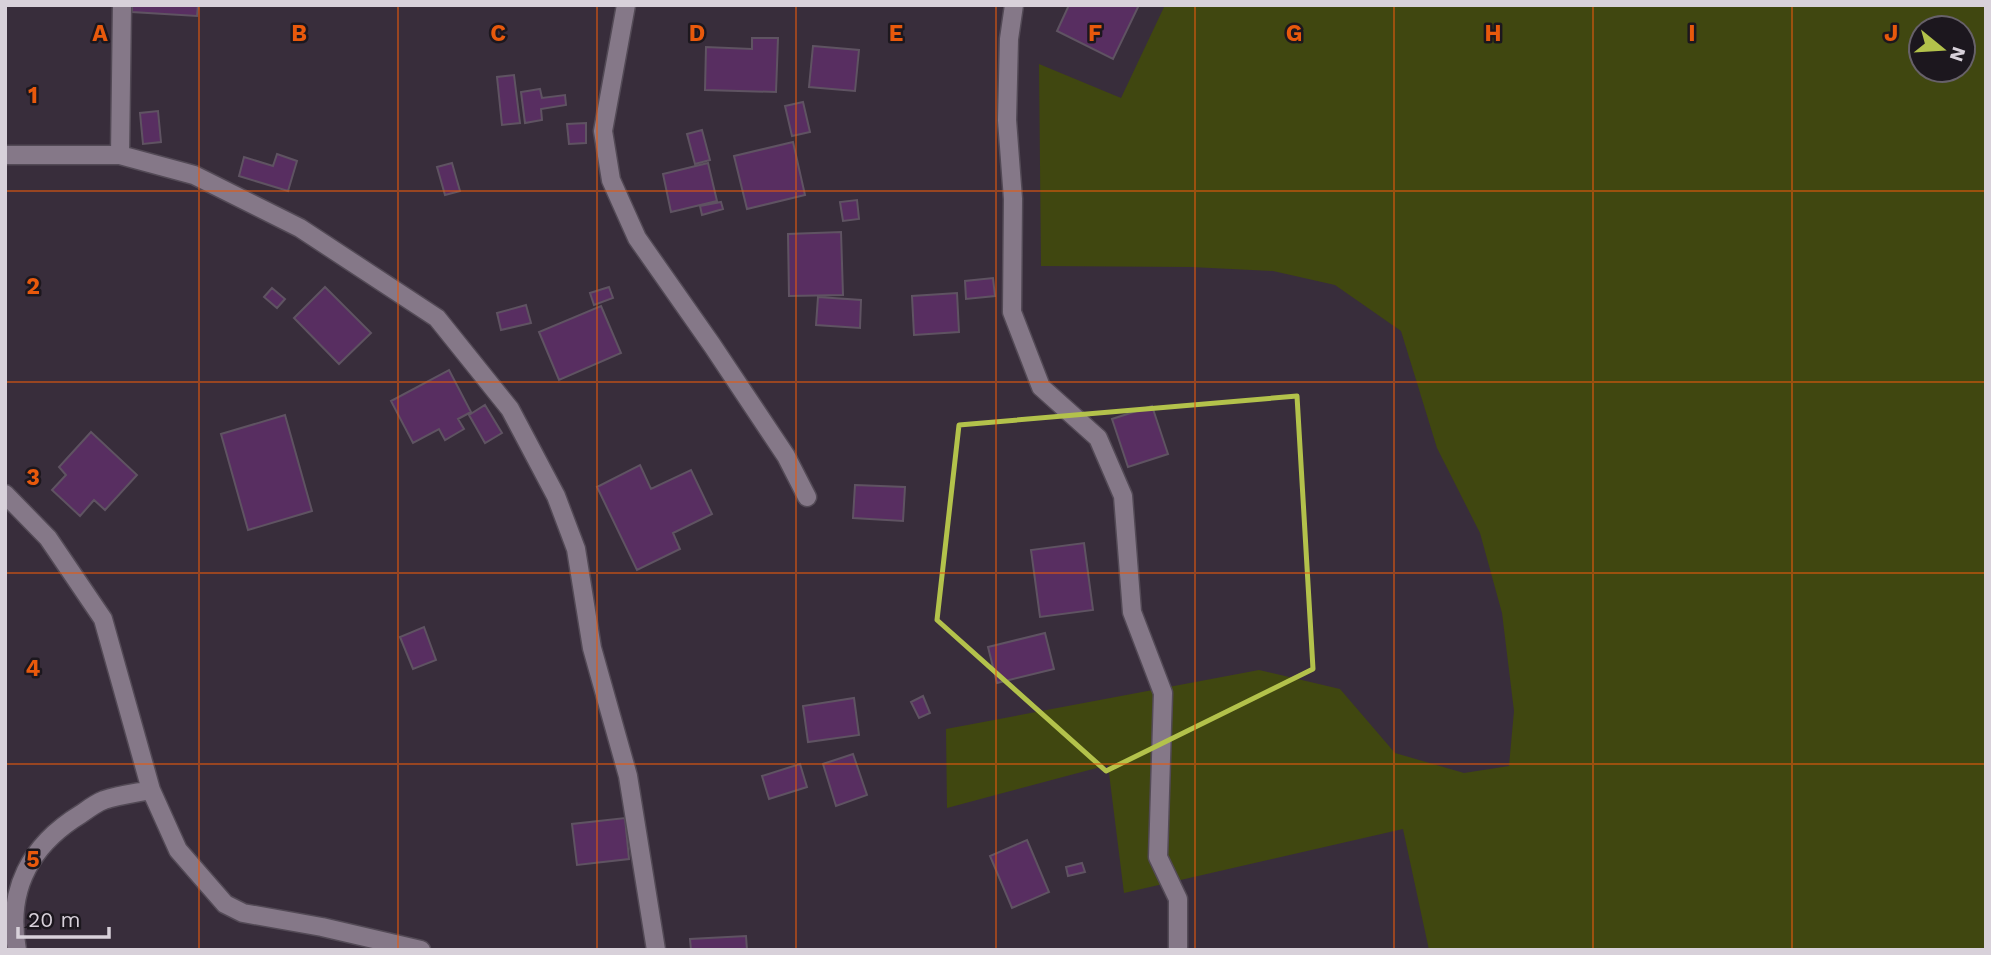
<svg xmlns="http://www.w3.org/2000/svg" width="1991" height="955" viewBox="0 0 1991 955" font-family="'Work Sans',sans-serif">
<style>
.green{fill:#404710;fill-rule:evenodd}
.building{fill:#582e61;stroke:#5f5362;stroke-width:2}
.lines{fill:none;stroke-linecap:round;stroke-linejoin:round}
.minor-casing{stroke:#534a56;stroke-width:21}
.minor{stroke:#857888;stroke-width:18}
.marked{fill:none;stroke:#b3c24b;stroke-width:5;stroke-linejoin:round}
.grid{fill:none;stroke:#e8590c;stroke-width:2;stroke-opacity:0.55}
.grid-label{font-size:23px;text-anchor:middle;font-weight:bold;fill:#e8590c;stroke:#1c171e;stroke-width:5;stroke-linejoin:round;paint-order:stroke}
</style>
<rect width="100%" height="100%" fill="#382d3b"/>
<path class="green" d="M1165,5H1986V950H1429L1403,829L1124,893L1108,765L947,808L946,729L1259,670L1340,689L1395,753L1464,773L1509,766L1514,711L1502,613L1480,533L1437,448L1401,331L1335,285L1273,271L1191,267L1041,266L1039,64L1121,98ZM1921,28H1963V70H1921Z"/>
<path class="building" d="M132,5H198L197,16L132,12Z
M1069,5H1139L1113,59L1057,31Z
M752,38H778L776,92L705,90L706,47L752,49Z
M813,46L859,50L855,91L809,87Z
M514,75L520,123L502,125L497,77Z
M540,89L542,98L565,95L566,105L541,109L542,120L525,123L521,92Z
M803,102L810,132L792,136L785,106Z
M158,111L161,142L143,144L140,113Z
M586,123V143L569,144L567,124Z
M702,130L710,160L695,164L687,134Z
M793,142L805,195L747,209L734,156Z
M277,154L297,161L288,191L239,176L244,157L273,166Z
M452,163L460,191L445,195L437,167Z
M708,163L717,201L671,212L663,174Z
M857,200L859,219L843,221L840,202Z
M721,202L723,209L702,215L700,206Z
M841,232L843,295L789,296L788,234Z
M993,278L995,296L966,299L965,281Z
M325,287L371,333L339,364L294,318Z
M609,287L613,298L594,305L590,293Z
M272,288L285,299L277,308L264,297Z
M957,293L959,332L914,335L912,296Z
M818,297L861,300L860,328L816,325Z
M526,305L531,323L501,330L497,313Z
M601,306L621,353L559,380L539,332Z
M449,370L471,412L458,419L464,429L445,440L439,429L413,443L391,401Z
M485,405L502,433L485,443L469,415Z
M1152,406L1168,454L1128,467L1112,419Z
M285,415L312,511L248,530L221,434Z
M91,432L137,475L105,510L94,500L80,516L52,490L66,475L59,467Z
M640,465L651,489L691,470L712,514L673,533L680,549L637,570L597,487Z
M855,485L905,487L903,521L853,518Z
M1084,543L1093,610L1040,617L1031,550Z
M424,627L436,660L413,669L400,637Z
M1045,633L1054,669L997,683L988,647Z
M923,696L930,713L919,718L911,702Z
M854,698L859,735L808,742L803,706Z
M853,754L867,795L836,806L823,764Z
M800,764L807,787L769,799L762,776Z
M625,818L629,859L577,865L572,824Z
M1027,840L1049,892L1012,908L990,856Z
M1082,863L1085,872L1068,876L1066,867Z
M746,936L747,950H691L690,939Z"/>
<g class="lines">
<defs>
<path id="minor" d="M626,5L603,131L611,180L637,238L712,345L786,456L807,497
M1014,5L1009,39L1007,120L1013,199L1012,312L1041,387L1098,438L1123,496L1132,612L1163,693L1158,857L1178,899V950
M5,155H120L194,175L300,228L437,318L510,409L556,496L576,549L592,648L628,776L656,950
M120,155L122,5
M5,494L48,538L103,619L151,790L178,850L225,904L243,913L322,927L421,950
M17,950C6,891 30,845 81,814C88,809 96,803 104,800C119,795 136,793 151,790"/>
</defs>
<use href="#minor" class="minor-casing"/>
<use href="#minor" class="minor"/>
</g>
<path class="marked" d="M1297,396L1313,669L1106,771L937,620L959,425Z"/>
<path class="grid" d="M199,5V950M398,5V950M597,5V950M796,5V950M996,5V950M1195,5V950M1394,5V950M1593,5V950M1792,5V950M5,191H1986M5,382H1986M5,573H1986M5,764H1986"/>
<g class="grid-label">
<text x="100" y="41">A</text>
<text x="299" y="41">B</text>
<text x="498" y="41">C</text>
<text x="697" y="41">D</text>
<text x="896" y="41">E</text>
<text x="1095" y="41">F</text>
<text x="1294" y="41">G</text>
<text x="1493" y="41">H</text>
<text x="1692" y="41">I</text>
<text x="1891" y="41">J</text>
<text x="33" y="103">1</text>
<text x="33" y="294">2</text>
<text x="33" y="485">3</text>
<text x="33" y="676">4</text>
<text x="33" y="867">5</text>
</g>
<rect width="1991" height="955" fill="none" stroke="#d8d1da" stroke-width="14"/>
<g transform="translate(1942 49) rotate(108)"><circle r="33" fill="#1c171e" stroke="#676169" stroke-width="2"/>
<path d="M0-5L12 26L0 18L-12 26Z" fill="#b3c24b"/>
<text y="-10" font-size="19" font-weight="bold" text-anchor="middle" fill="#d8d1da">N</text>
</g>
<path d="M18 927v10h91v-10" fill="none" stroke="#d8d1da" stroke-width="3.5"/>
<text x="28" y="927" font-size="21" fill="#d8d1da" stroke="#1c171e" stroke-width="5" paint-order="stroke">20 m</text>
</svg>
